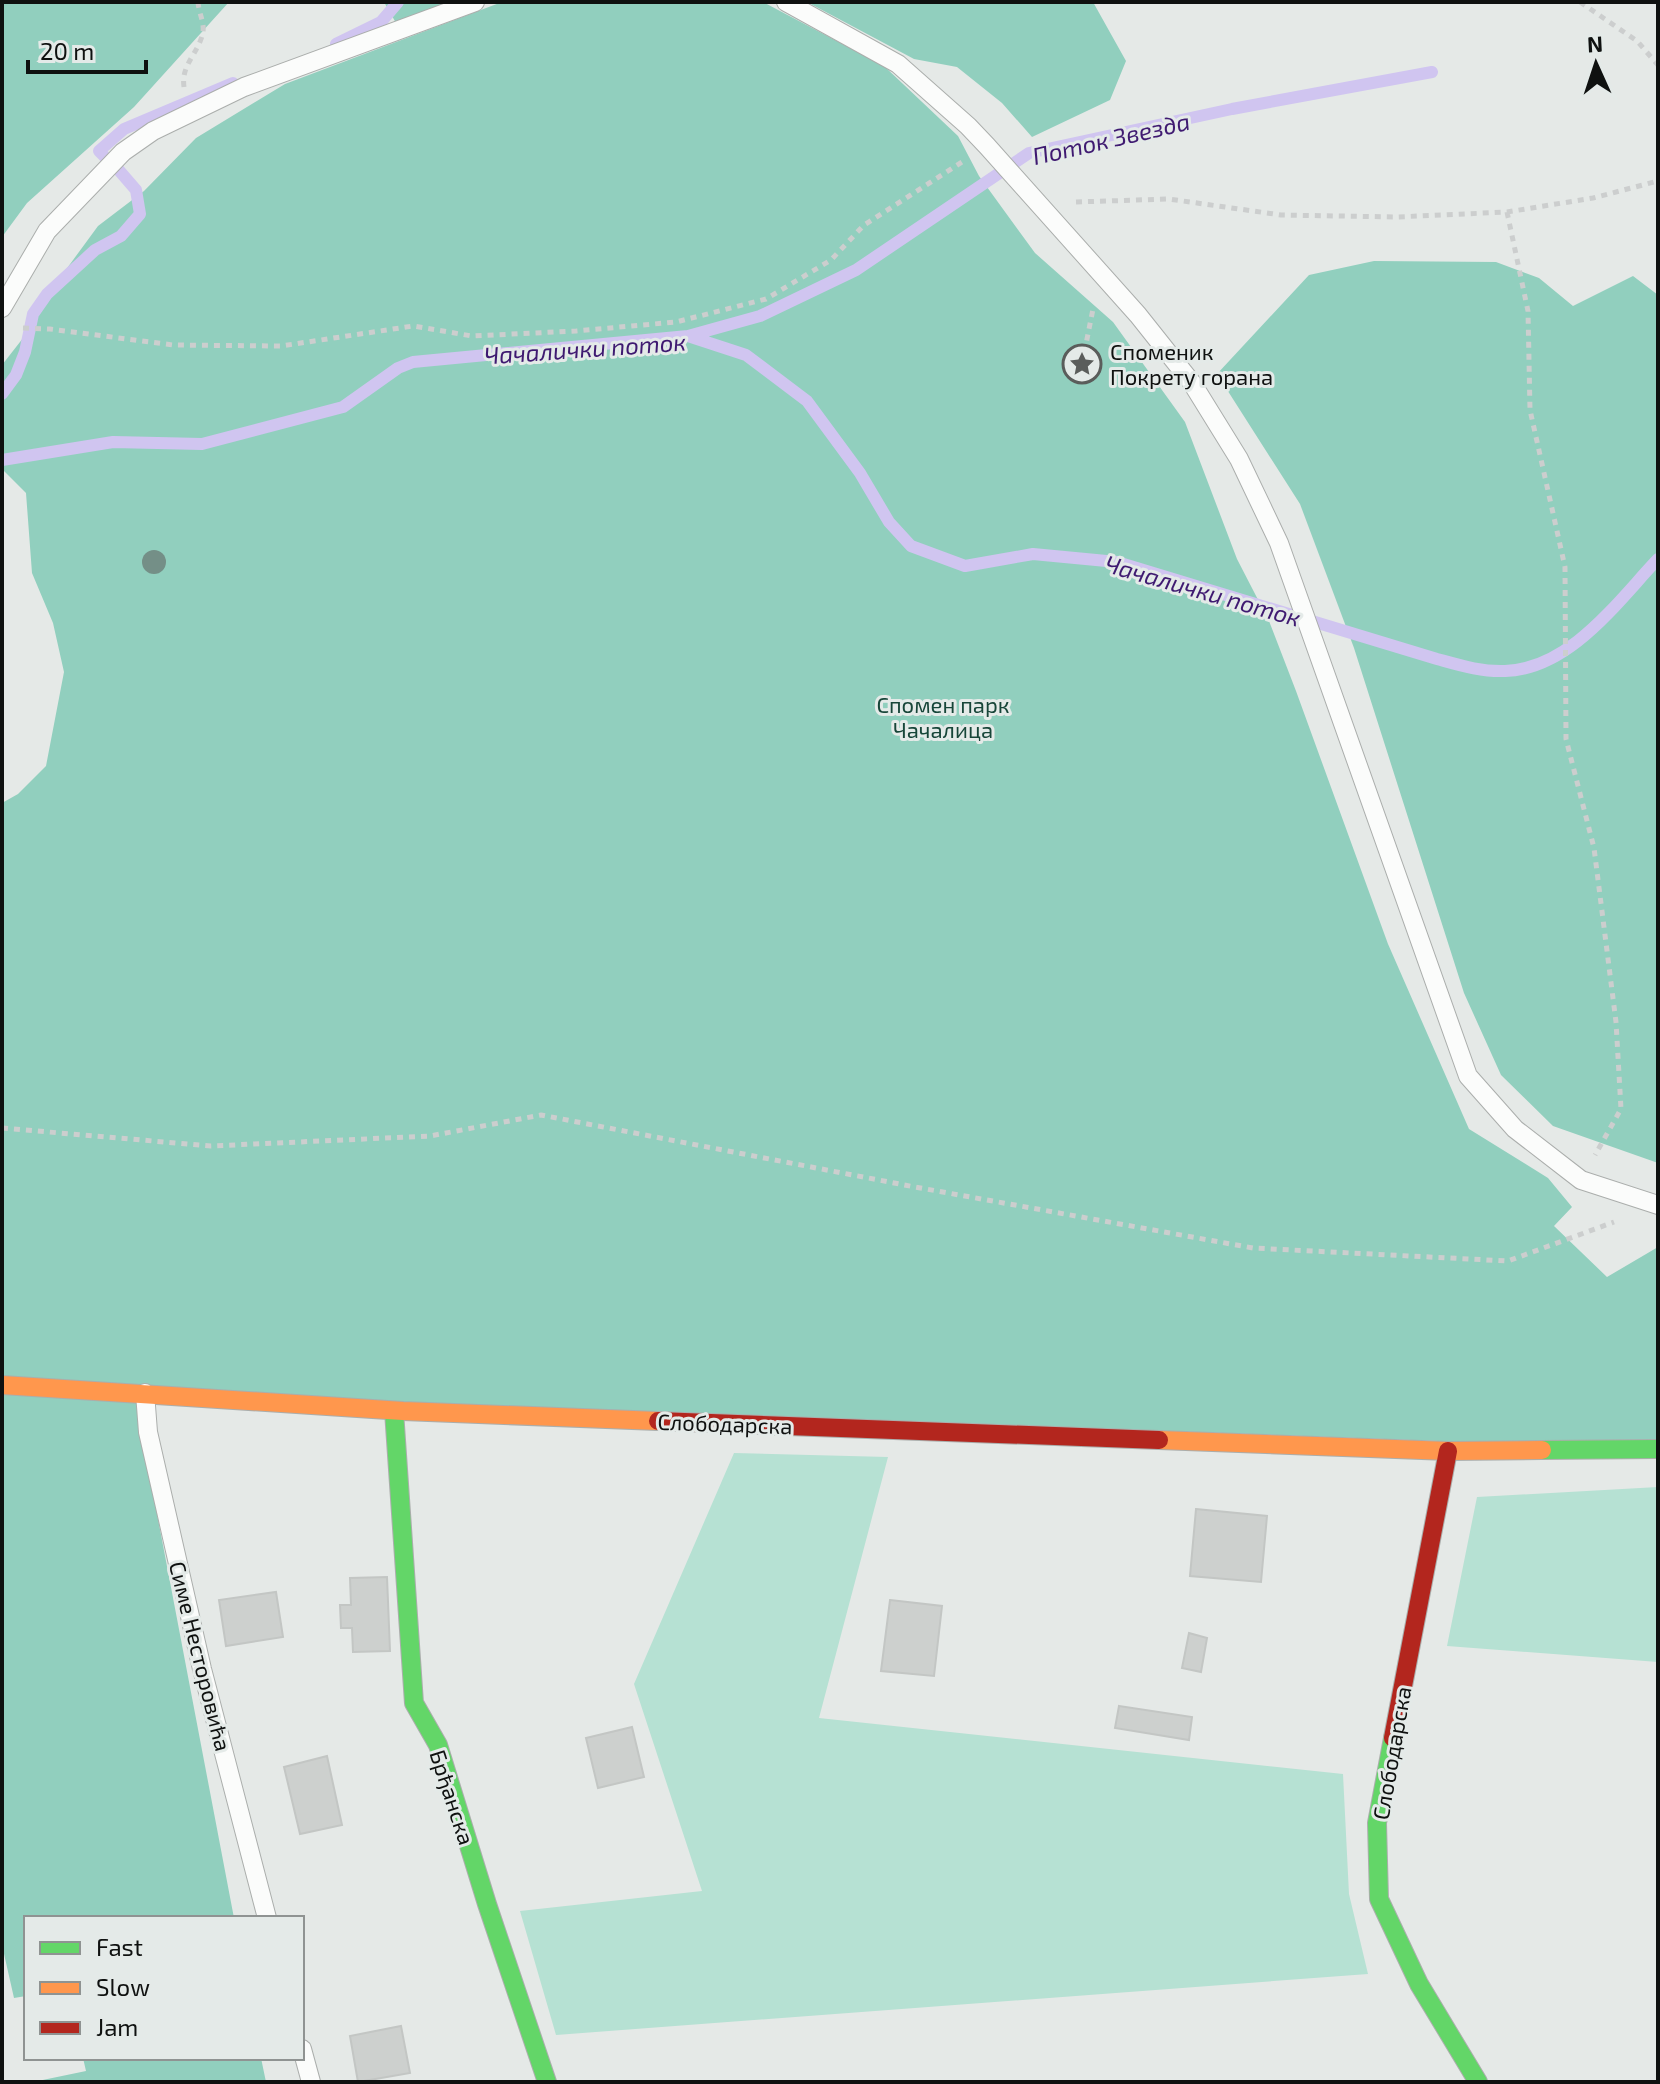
<svg xmlns="http://www.w3.org/2000/svg" width="1660" height="2084" viewBox="0 0 1660 2084" font-family="'Exo 2',sans-serif">
<style>
.green{fill:#b6e1d3}
.forest{fill:#91cfbe}
.lines{fill:none;stroke-linecap:round;stroke-linejoin:round}
.stream{stroke:#d0c5f0;stroke-width:12}
.building{fill:#cdd0ce;stroke:#c3c6c4;stroke-width:2}
.lane-casing{stroke:#abaeac;stroke-width:20}
.fast-casing{stroke:#abaeac;stroke-width:20}
.slow-casing{stroke:#abaeac;stroke-width:20}
.jam-casing{stroke:#abaeac;stroke-width:20}
.path{stroke:#cccece;stroke-width:5;stroke-dasharray:6 6;stroke-linecap:butt}
.lane{stroke:#fbfcfb;stroke-width:18}
.fast{stroke:#63d668;stroke-width:18}
.slow{stroke:#ff974d;stroke-width:18}
.jam{stroke:#b3261e;stroke-width:18}
.tree{fill:#748f87}
.labels{text-anchor:middle;dominant-baseline:central;stroke-width:6;stroke-linejoin:round;paint-order:stroke}
.poi-label{font-size:22px;fill:#0f1110;stroke:#e4eae8;text-anchor:start}
.park-label{font-size:22px;fill:#174639;stroke:#e4eae8}
.street-label{font-size:22px;fill:#0f1110;stroke:#e4eae8}
.water-label{font-size:24px;font-style:italic;fill:#3f1a71;stroke:#e4eae8}
</style>
<rect width="100%" height="100%" fill="#e5e9e7"/>
<path class="green" d="M734,1453L888,1457L819,1718L1343,1774L1349,1894L1368,1974L556,2035L520,1911L702,1891L634,1684Z
M1658,1487V1662L1447,1646L1477,1497Z"/>
<path class="forest" d="M2,2H229L134,107L27,203L2,237Z
M384,2H451L396,23Z
M502,2H763L884,66L958,136L979,176L1035,253L1113,322L1185,422L1237,559L1269,621L1296,691L1388,944L1469,1129L1548,1178L1572,1207L1554,1226L1607,1277L1658,1247V1449L134,1393L234,1918H26V1996L14,1998L2,1945V803L18,794L46,766L64,672L53,623L32,573L26,493L2,469V365L27,333L65,271L98,226L144,191L196,138L285,84Z
M807,2H1093L1126,61L1110,100L1032,137L1002,103L957,67L914,59Z
M1374,261L1496,262L1539,278L1573,306L1633,276L1658,295V1163L1553,1126L1501,1075L1464,993L1354,648L1300,504L1217,374L1309,275Z
M83,2058H261L266,2082H33L86,2071Z"/>
<g class="lines">
<path class="stream" d="M336,44L381,22L398,2
M104,156L99,151L124,129L233,83
M688,336L760,316L856,270L1029,153L1232,109L1432,72
M2,394L16,375L25,352L33,314L47,294L95,250L121,236L140,214L136,190L117,168
M2,460L113,442L202,444L343,407L398,368L413,362L688,336L746,355L807,401L860,473L889,522L911,546L965,566L1033,554L1117,562L1437,659C1459,665 1481,672 1505,671C1570,669 1617,602 1658,559"/>
</g>
<path class="building" d="M1196,1509L1267,1516L1261,1582L1190,1576Z
M387,1577L390,1651L353,1652L352,1628H341L340,1605H351L350,1578Z
M276,1592L283,1637L226,1646L219,1600Z
M890,1600L942,1606L934,1676L881,1671Z
M1189,1633L1207,1638L1201,1672L1182,1668Z
M1119,1706L1192,1717L1189,1740L1115,1728Z
M632,1727L644,1777L598,1788L586,1738Z
M327,1756L342,1825L300,1834L284,1767Z
M401,2026L410,2073L358,2082L350,2036Z"/>
<g class="lines">
<defs>
<path id="lane" d="M786,2L898,64L968,126L987,146L1138,315L1192,383L1239,459L1279,543L1468,1076L1515,1129L1581,1180L1658,1205
M2,308L47,231L123,152L153,131L244,87L475,2
M145,1393L148,1432L202,1669L267,1918
M302,2049L311,2082"/>
<path id="fast" d="M394,1411L414,1703L438,1745L487,1904L547,2082
M1542,1450L1658,1449
M1393,1738L1377,1823L1379,1899L1419,1984L1478,2082"/>
<path id="slow" d="M2,1385L403,1411L658,1421
M1159,1440L1448,1451L1542,1450"/>
<path id="jam" d="M658,1421L1159,1440
M1393,1738L1448,1451"/>
</defs>
<use href="#lane" class="lane-casing"/>
<use href="#fast" class="fast-casing"/>
<use href="#slow" class="slow-casing"/>
<use href="#jam" class="jam-casing"/>
<path class="path" d="M1580,2L1637,41L1658,65
M184,87C181,67 195,56 201,39C207,25 199,16 198,2
M1076,202L1169,199L1281,215L1397,217L1507,212L1593,198L1658,181
M1507,212L1528,311L1530,410L1565,567L1566,739L1594,848L1616,1022L1621,1109L1595,1155
M23,328L50,329L173,345L281,346L413,326L472,336L576,331L676,322L766,299L831,260L864,225L962,162
M1082,364L1093,309
M2,1128L211,1146L430,1136L541,1115L915,1187L1253,1248L1508,1261L1614,1222"/>
<use href="#lane" class="lane"/>
<use href="#fast" class="fast"/>
<use href="#slow" class="slow"/>
<use href="#jam" class="jam"/>
</g>
<circle class="tree" cx="154" cy="562" r="12"/>
<defs>
<symbol id="sight-ring" viewBox="-11 -11 22 22"><circle r="9.5" fill="#e4eae8" stroke="#5a5d5b" stroke-width="1.5"/><path d="M0-6L1.8-2.2L6-1.7L2.9 1.2L3.7 5.4L0 3.3L-3.7 5.4L-2.9 1.2L-6-1.7L-1.8-2.2Z" fill="#5a5d5b"/></symbol>
</defs>
<g fill-rule="evenodd">
<use href="#sight-ring" x="1060" y="342" width="44" height="44"/>
</g>
<g class="labels">
<g class="poi-label">
<text x="1110" y="351">Споменик<tspan x="1110" dy="25">Покрету горана</tspan></text>
</g>
<g class="park-label">
<text x="943" y="704">Спомен парк<tspan x="943" dy="25">Чачалица</tspan></text>
</g>
<g class="street-label">
<text transform="translate(725 1423) rotate(2)">Слободарска</text>
<text transform="translate(201 1656) rotate(76)">Симе Несторовића</text>
<text transform="translate(1391 1753) rotate(-80)">Слободарска</text>
<text transform="translate(453 1797) rotate(72)">Брђанска</text>
</g>
<g class="water-label">
<text transform="translate(1111 138) rotate(-13)">Поток Звезда</text>
<text transform="translate(585 348) rotate(-4)">Чачалички поток</text>
<text transform="translate(1203 590) rotate(16)">Чачалички поток</text>
</g>
</g>
<rect width="1660" height="2084" fill="none" stroke="#0f1110" stroke-width="8"/>
<rect x="24" y="1916" width="280" height="144" fill="#e4eae8" stroke="#8f9392" stroke-width="2"/>
<rect x="40" y="1942" width="40" height="12" fill="#63d668" stroke="#8f9392" stroke-width="2"/>
<text x="96" y="1956" font-size="24" fill="#0f1110">Fast</text>
<rect x="40" y="1982" width="40" height="12" fill="#ff974d" stroke="#8f9392" stroke-width="2"/>
<text x="96" y="1996" font-size="24" fill="#0f1110">Slow</text>
<rect x="40" y="2022" width="40" height="12" fill="#b3261e" stroke="#8f9392" stroke-width="2"/>
<text x="96" y="2036" font-size="24" fill="#0f1110">Jam</text>
<g transform="translate(1596 64) rotate(357)" stroke="#e4eae8" stroke-width="6" paint-order="stroke">
<path d="M0-6L14 30L0 20L-14 30Z" fill="#0f1110"/>
<text y="-12" font-size="22" font-weight="bold" text-anchor="middle" fill="#0f1110">N</text>
</g>
<path d="M28 60v12h118v-12" fill="none" stroke="#0f1110" stroke-width="4"/>
<text x="40" y="60" font-size="24" fill="#0f1110" stroke="#e4eae8" stroke-width="6" paint-order="stroke">20 m</text>
</svg>
